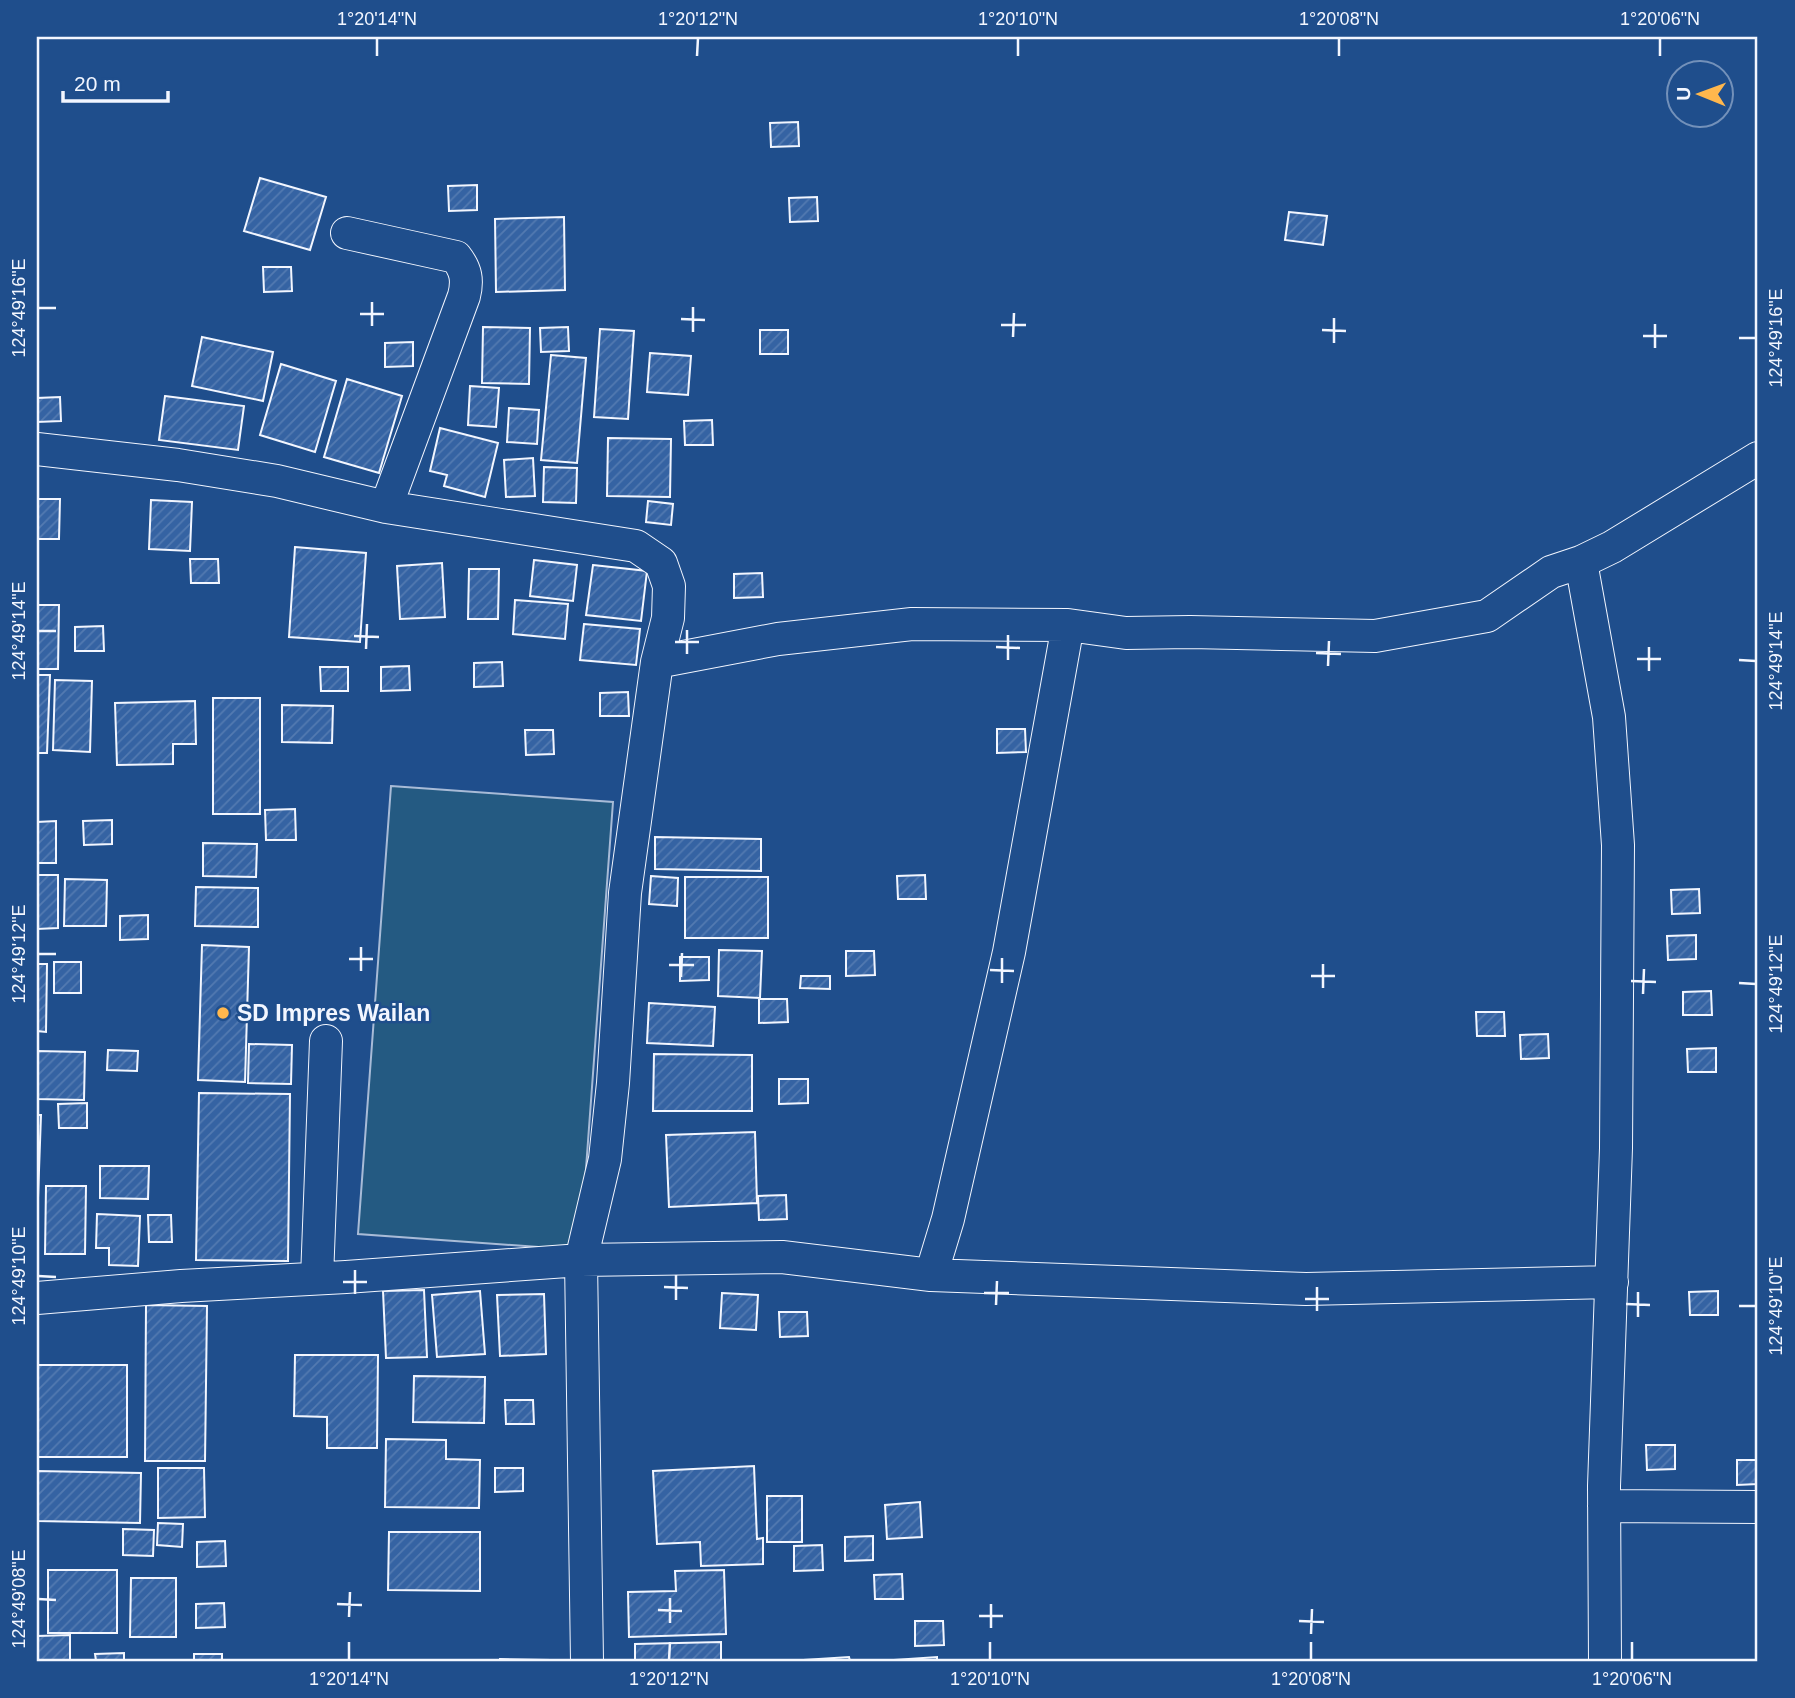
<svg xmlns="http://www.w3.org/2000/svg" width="1795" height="1698" viewBox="0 0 1795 1698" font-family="Arial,sans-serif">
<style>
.green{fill:#245a82;stroke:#a8bbd7;stroke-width:2}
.building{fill:url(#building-hatch);stroke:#f2f6ff;stroke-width:2}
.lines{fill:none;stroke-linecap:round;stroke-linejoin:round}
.minor-casing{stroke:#f2f6ff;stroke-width:34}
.minor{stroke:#1f4e8c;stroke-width:32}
.ticks{fill:none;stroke:#f2f6ff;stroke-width:2.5}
.poi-dot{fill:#ffb74d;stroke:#1f4e8c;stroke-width:2.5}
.labels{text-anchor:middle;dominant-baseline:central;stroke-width:5;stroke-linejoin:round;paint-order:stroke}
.poi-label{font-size:23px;font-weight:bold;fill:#f2f6ff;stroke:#1f4e8c;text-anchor:start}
.neatline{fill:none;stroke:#f2f6ff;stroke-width:2.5}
.ticks-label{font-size:18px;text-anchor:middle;fill:#f2f6ff}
</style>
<defs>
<pattern id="building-hatch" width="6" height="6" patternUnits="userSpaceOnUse" patternTransform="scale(1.75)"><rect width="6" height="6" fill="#3563a3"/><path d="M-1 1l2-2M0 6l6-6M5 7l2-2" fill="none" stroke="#537ab1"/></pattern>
</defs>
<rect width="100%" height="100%" fill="#1f4e8c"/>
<path class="green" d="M391,786L613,802L580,1250L358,1234Z"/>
<path class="building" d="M798,122L799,146L771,147L770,123Z
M260,178L326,197L310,250L244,231Z
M477,185V210L449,211L448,186Z
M817,197L818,221L790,222L789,198Z
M1289,212L1327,216L1323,245L1285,240Z
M564,217L565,290L496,292L495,219Z
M263,267H291L292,291L264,292Z
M483,327L530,328L529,384L482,383Z
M568,327L569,351L541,352L540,328Z
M600,329L634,331L628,419L594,417Z
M760,330H788V354H760Z
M202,337L273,352L263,401L192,386Z
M413,342V366L385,367V343Z
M650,353L691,356L688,395L647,392Z
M551,355L586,358L577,463L541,460Z
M281,364L336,381L315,452L260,435Z
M347,379L402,396L379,473L324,457Z
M470,386L499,388L496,427L468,425Z
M165,396L244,406L238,450L159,440Z
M60,397L61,421L37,422V398Z
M509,408L539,410L537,444L507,442Z
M712,420L713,445H685L684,421Z
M440,428L498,443L485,497L444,486L447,475L430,471Z
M608,438L671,439L670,497L607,496Z
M533,458L535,496L506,497L504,460Z
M544,467L577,468L576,503L543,502Z
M37,499H60L59,539H37Z
M151,500L192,502L190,551L149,549Z
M648,501L673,504L671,525L646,522Z
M295,547L366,553L360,642L289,637Z
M190,559H218L219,583H191Z
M534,560L577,565L573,601L530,596Z
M442,563L445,617L400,619L397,566Z
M593,565L647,571L641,621L586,615Z
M469,569H499L498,619H468Z
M762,573L763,597L734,598V574Z
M515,600L568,604L565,639L513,634Z
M37,605H59L58,669H37Z
M584,624L640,629L636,665L580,660Z
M103,626L104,651H75V627Z
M502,662L503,686L474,687V663Z
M409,666L410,690L381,691V667Z
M320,667H348V691H321Z
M37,675H50L47,753H37Z
M55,680L92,681L90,752L53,750Z
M628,692L629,716H600V693Z
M213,698H260V814H213Z
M195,701L196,744H173V764L117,765L115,703Z
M282,705L333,706L332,743L282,742Z
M997,729H1025L1026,752L997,753Z
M525,730H553L554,754L526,755Z
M295,809L296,840H266L265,810Z
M112,820V844L84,845L83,821Z
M56,821V863H37V822Z
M655,837L761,839V871L655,869Z
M203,843L257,844L256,877L203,876Z
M37,875H58V928L37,929Z
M925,875L926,899H898L897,876Z
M651,876L678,878L677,906L649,904Z
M685,877H768V938H685Z
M65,879L107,880L106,926H64Z
M196,887L258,888V927L195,926Z
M1699,889L1700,913L1672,914L1671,890Z
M148,915V939L120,940V916Z
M1696,935V959L1668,960L1667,936Z
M202,945L249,947L245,1082L198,1080Z
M719,950L762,951L760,998L718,996Z
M846,951H874L875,975L846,976Z
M680,957H709V980L680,981Z
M54,962H81V993H54Z
M37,964H47L46,1032L37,1031Z
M801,976H830V989L800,988Z
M1711,991L1712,1015H1683V992Z
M759,999H787L788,1022L759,1023Z
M649,1003L715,1007L713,1046L647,1043Z
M1476,1012H1504L1505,1036H1477Z
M1548,1034L1549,1058L1521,1059L1520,1035Z
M249,1044L292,1045L291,1084L248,1083Z
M1716,1048V1072H1688L1687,1049Z
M108,1050L138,1051L137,1071L107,1070Z
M37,1051L85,1052L84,1100L37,1099Z
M654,1054L752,1055V1111H653Z
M779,1079H808V1103L779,1104Z
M199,1093L290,1094L288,1261L196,1260Z
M87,1103V1128H59L58,1104Z
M37,1115H41L38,1198H37Z
M755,1132L757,1203L669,1207L666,1135Z
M100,1166H149L148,1199L100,1198Z
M46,1186H86L85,1254H45Z
M786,1195L787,1219L759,1220L758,1196Z
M97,1214L140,1216L138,1266L109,1265V1248H96Z
M148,1215H171L172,1242H149Z
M424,1290L427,1357L386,1358L383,1291Z
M480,1291L485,1354L437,1357L432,1295Z
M1718,1291V1315H1690L1689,1292Z
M722,1293L758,1295L756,1330L720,1328Z
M544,1294L546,1354L500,1356L497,1295Z
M146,1305L207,1306L205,1461H145Z
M779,1312H807L808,1336L780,1337Z
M295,1355H378L377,1448H327V1417L294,1416Z
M37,1365H127V1457H37Z
M414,1376L485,1377L484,1423L413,1422Z
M505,1400H533L534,1424H506Z
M386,1439L446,1440V1459L480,1460L479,1508L385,1507Z
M1646,1445H1675V1469L1647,1470Z
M1737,1460H1758V1484L1737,1485Z
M754,1466L757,1539L763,1538V1564L701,1566L700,1542L657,1544L653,1471Z
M158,1468H204L205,1517L158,1518Z
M495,1468H523V1491L495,1492Z
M37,1471L141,1473L140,1523L37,1521Z
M767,1496H802V1542H767Z
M920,1502L922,1537L887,1539L885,1505Z
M158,1523L183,1524L182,1547L157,1545Z
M123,1529L154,1530L153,1556L123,1555Z
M389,1532H480V1591L388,1590Z
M873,1536V1560L845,1561V1537Z
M225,1541L226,1566L197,1567V1542Z
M822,1545L823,1570L794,1571V1546Z
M48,1570H117V1633H48Z
M724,1570L726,1634L629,1637L628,1592L676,1591L675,1571Z
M902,1574L903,1599H875L874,1575Z
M131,1578H176V1637H130Z
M224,1603L225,1627L196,1628V1604Z
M915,1621H943L944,1645L915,1646Z
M70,1635V1661H37V1636Z
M721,1642V1661H635V1644Z
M124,1653V1661H96L95,1654Z
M194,1654H222V1661H194Z
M849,1657L850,1661H804V1660Z
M937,1657V1661H879Z
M500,1659L550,1660V1661H500Z"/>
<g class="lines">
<defs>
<path id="minor" d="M347,233L456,257C466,270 468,280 464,296L386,507
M37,449L178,465L277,481L386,507L636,546L661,563L669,586L668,618L657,662L625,893L613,1083L605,1159L581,1260L587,1661
M1581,562L1609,717L1618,845L1616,1148L1604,1486L1605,1661
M657,662L778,639L912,624L1068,625L1126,633L1190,632L1375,636L1487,616L1551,572L1581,562L1612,547L1758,458
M931,1275L1306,1289L1612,1282
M317,1278L326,1041
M37,1298L181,1286L346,1277L581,1260L782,1257L931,1275L948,1219L1009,952L1068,625
M1604,1506L1758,1507"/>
</defs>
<use href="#minor" class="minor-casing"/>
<use href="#minor" class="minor"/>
</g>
<path class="ticks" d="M377,56V38M697,56L698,38M1018,56V38M1339,56V38M1660,56V38M38,308H56M360,314H384M681,319L705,320M1001,325H1026M372,326V302M1322,330L1346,331M693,332V307M1643,336H1667M1013,337L1014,313M1739,338H1756M1334,343V318M1655,348V324M38,631H56M354,636L379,637M675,642H699M996,647L1020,648M366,649L367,624M1316,653L1341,654M687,654V630M1637,659H1661M1008,660V635M1739,660L1756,661M1328,666L1329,641M1649,671V647M38,954H56M349,959H373M669,965H694M990,970L1014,971M361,971V947M1311,976H1335M681,977L682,953M1631,981L1656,982M1002,983V958M1739,983L1756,984M1323,988V964M1643,994L1644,969M38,1276L56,1277M343,1282H367M664,1287L688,1288M984,1293H1009M355,1294V1270M1305,1299H1329M676,1300V1275M1626,1304L1650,1305M996,1305L997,1281M1739,1306H1756M1317,1311V1287M1638,1317V1292M38,1599L56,1600M337,1604L362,1605M658,1610L682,1611M979,1616H1003M349,1617L350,1592M1299,1621L1324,1622M670,1623V1598M991,1628V1604M1311,1634L1312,1609M349,1660V1642M669,1660L670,1642M990,1660V1642M1311,1660V1642M1632,1660V1642"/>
<circle class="poi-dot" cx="223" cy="1013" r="7"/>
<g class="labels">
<g class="poi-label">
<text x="237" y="1013">SD Impres Wailan</text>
</g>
</g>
<rect width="1795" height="1698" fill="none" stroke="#1f4e8c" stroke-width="77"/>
<g transform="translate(1700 94) rotate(271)"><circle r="33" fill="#1f4e8c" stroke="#7391ba" stroke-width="2"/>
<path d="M0-5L12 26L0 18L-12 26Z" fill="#ffb74d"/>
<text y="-10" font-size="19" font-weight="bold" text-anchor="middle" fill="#f2f6ff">U</text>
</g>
<path d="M63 91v10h105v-10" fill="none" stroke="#f2f6ff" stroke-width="3.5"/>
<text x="74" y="91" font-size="21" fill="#f2f6ff" stroke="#1f4e8c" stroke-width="5" paint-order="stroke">20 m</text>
<rect x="38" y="38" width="1718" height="1622" class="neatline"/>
<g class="ticks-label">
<text x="377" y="25">1°20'14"N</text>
<text x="698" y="25">1°20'12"N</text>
<text x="1018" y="25">1°20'10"N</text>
<text x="1339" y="25">1°20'08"N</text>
<text x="1660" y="25">1°20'06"N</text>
<text transform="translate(19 308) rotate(-90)" y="6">124°49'16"E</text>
<text transform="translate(1776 338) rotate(-90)" y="6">124°49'16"E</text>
<text transform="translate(19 631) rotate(-90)" y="6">124°49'14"E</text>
<text transform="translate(1776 661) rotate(-90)" y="6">124°49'14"E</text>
<text transform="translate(19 954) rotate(-90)" y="6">124°49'12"E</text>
<text transform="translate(1776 984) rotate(-90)" y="6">124°49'12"E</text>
<text transform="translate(19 1276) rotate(-90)" y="6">124°49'10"E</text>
<text transform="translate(1776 1306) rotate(-90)" y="6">124°49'10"E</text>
<text transform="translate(19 1599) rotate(-90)" y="6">124°49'08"E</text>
<text x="349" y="1685">1°20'14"N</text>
<text x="669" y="1685">1°20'12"N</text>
<text x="990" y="1685">1°20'10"N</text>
<text x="1311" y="1685">1°20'08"N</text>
<text x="1632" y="1685">1°20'06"N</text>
</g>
</svg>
